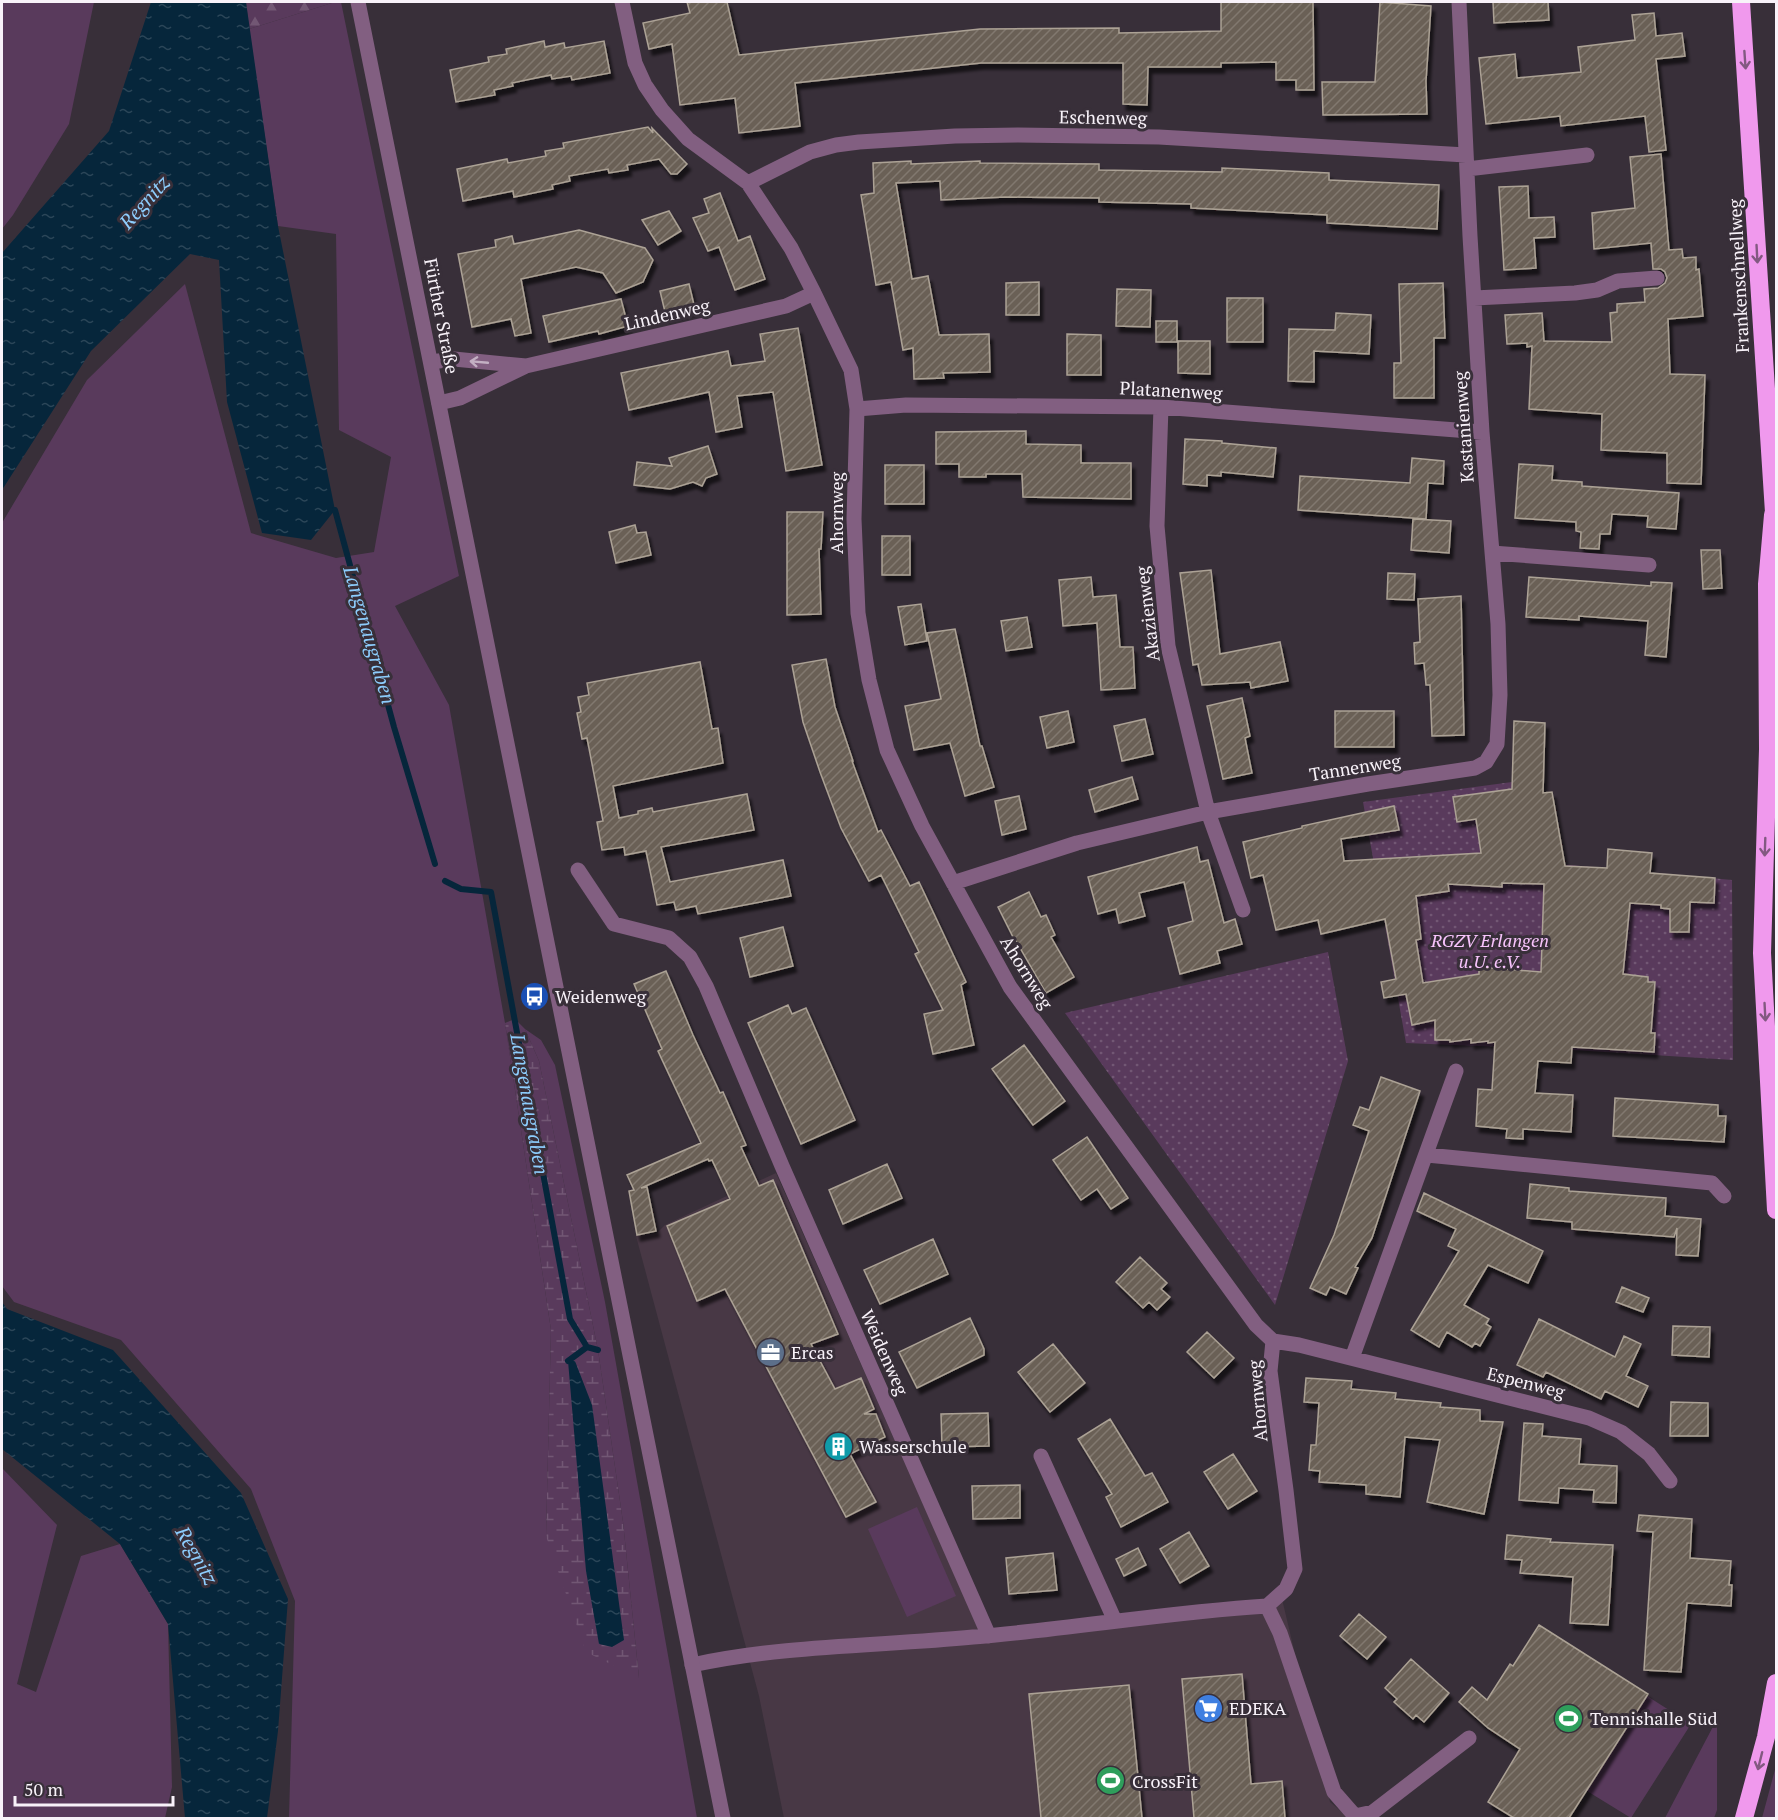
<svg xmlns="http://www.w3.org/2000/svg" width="1778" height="1820" viewBox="0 0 1778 1820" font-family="'PT Serif',serif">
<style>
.commercial{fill:#483845}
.grass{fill:#593a5c}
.forest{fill:url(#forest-firs)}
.wetland{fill:url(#wetland-marsh)}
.park{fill:url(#park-dots)}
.water{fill:url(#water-ripples)}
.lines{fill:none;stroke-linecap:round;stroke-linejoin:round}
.stream{stroke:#06263b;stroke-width:6}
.building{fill:url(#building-hatch);stroke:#aca295;stroke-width:1.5;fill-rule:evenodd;filter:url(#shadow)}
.minor{stroke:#825f81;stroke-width:15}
.tertiary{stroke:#825f81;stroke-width:15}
.motorway{stroke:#f099ed;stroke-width:18}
.oneway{stroke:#825981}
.oneway2{stroke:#c3b0c3}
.labels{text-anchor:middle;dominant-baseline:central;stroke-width:6;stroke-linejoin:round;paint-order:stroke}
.street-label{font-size:18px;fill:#f8f2f9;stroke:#382f39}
.park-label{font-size:18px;font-style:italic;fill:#f8c4fd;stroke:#382f39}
.poi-label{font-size:18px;fill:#f8f2f9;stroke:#382f39;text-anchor:start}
.water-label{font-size:20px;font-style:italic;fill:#8dcdfd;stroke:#382f39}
</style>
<defs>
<pattern id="forest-firs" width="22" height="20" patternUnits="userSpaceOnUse" patternTransform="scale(1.5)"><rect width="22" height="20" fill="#593a5c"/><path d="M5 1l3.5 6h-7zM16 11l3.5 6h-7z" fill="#725774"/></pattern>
<pattern id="wetland-marsh" width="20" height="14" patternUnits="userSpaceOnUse" patternTransform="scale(1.5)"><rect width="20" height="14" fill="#593a5c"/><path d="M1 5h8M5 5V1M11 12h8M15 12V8" fill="none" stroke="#725774"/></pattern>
<pattern id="park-dots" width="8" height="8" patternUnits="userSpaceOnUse" patternTransform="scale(1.5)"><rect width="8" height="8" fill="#593a5c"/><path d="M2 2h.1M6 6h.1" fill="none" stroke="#725774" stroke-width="1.8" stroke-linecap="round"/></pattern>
<pattern id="water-ripples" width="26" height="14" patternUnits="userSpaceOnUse" patternTransform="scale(1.5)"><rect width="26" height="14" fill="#06263b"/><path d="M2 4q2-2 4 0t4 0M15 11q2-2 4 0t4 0" fill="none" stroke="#2b4658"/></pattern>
<pattern id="building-hatch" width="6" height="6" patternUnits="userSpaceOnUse" patternTransform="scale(1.5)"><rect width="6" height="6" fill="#6b6156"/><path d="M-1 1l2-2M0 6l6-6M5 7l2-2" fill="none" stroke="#81786f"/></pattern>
<filter id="shadow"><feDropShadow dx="3.5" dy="6" stdDeviation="1.5" flood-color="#0009"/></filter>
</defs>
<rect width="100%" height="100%" fill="#382f39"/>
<path class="commercial" d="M776,1173L979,1630L1282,1599L1330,1802L1349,1818H784L759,1696L636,1236L657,1233L665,1225Z"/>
<path class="grass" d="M2,2H94L69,124L13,215L2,229Z
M335,2H341L459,576L395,606L449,705L505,1023L551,1330L546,1536L639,1678L623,1522L598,1350L539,1061L525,1029L541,1040L555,1065L605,1302L697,1818H289L295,1601L251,1489L121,1340L14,1302L2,1286V523L87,380L185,284L251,533L336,558L374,552L391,457L339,430L336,234L278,226L249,29Z
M2,1468L57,1525L17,1684L36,1692L81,1556L120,1544L168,1624L172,1787L165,1818H2Z
M917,1507L956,1596L907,1617L868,1529Z
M1647,1696L1691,1724L1631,1818L1587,1791Z
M1717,1719V1810L1714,1818H1665Z
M1776,1766V1818H1762Z"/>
<path class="forest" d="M246,2H335L249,29Z"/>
<path class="wetland" d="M515,1019L525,1029L539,1061L598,1350L623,1522L639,1678L586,1652L546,1536L551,1330L505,1023Z"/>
<path class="park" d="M1512,782L1527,861L1732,880L1733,1060L1573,1050L1406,1043L1363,802Z
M1328,952L1348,1061L1275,1305L1065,1013Z"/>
<path class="water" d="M151,2H246L278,226L335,510L311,540L262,533L227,402L219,260L190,254L91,351L2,490V253L109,131Z
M2,1302L7,1309L113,1350L241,1493L288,1599L278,1731L267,1818H185L168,1624L120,1544L2,1449Z
M568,1361H575L592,1405L624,1640L612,1647L599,1644L586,1571Z"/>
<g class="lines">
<path class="stream" d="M335,510L394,727L435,864
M445,881L461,889L491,892L570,1319L587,1347L598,1350
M568,1361L587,1347"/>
</g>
<path class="building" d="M687,2H727L739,55L980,29L1119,28V33L1221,31V2H1313L1314,90H1296V80H1276V62L1221,63V67H1148L1147,105L1123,104V63H981L795,83L800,126L739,133L735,98L680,105L672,44L649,49L643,23L690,13Z
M1380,2L1431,6L1426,81L1427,114L1323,115L1322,82H1375Z
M1493,2H1548L1549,20L1494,23Z
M1654,13L1656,36L1682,33L1685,56L1656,59L1666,150L1649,152L1645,116L1561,126L1560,116L1486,124L1479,58L1515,54L1517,78L1581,72L1578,47L1635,40L1632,15Z
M544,41L545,47L564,43L565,48L604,41L610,73L572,80L571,76L552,79L551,75L531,79L512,83L513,86L494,90L495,95L456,102L450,70L489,62L488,57L507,54L506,49Z
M648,127L653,133L652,128L687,164L677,174H671L659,159L627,165L628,170L609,173L608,169L569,176L570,181L552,185L553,189L514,197L513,191L463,201L457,169L507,159L508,163L546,156L545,151L564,148L563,143Z
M1661,154L1669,250L1682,249L1683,258L1696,257V270L1699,269L1703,316L1668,319L1670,374L1705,375L1701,484L1667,483V453L1601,450L1602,414L1529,409L1532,346L1527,347V343L1507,344L1505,315L1542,313L1544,341L1612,342L1610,313L1617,312V304L1645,302L1644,289L1658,288L1665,283L1667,278L1665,272L1661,269H1653L1651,243L1594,249L1592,213L1635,208L1630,157Z
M911,161V164L980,161V163L1099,164V170L1222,172V168L1329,173V180L1439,185L1437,229L1327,223V215L1191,208V204L1099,202V198L1005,197L941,200L940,181L896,183L912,279L928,276L939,335L989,334L990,372L943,373L944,378L914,379L913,348L903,350L891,282L876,285L861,195L874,193L873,163Z
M1528,186L1529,218L1554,217L1555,237L1534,238L1536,268L1504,270L1499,187Z
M720,193L738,241L750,236L765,279L735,290L719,247L708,251L693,218L709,213L704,199Z
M669,211L681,231L658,245L642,220Z
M579,230L645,248L653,260L643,282L616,293L603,273L576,267L521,279L531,333L515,336L511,319L472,327L458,254L496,247L495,240L512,236L514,244Z
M1039,282V315H1006V283Z
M1443,283L1445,338H1434V398H1394V363H1401L1399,284Z
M689,284L695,309L666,316L660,291Z
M1117,289L1151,290L1150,327L1116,326Z
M1227,298H1263V342H1227Z
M621,299L628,326L599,334L598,331L549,342L543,316Z
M1336,313L1371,315L1369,354L1314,351V382L1288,381L1289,329L1335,330Z
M1156,321H1177V342H1156Z
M798,328L822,465L786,471L773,392L737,396L742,427L716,432L709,392L629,410L621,373L728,351L731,366L765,361L760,334Z
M1067,334L1101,335V375H1067Z
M1178,341H1210V374L1178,373Z
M1026,431V444L1081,445V463H1131V499L1023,497L1022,474H986V477H959V464H936V432Z
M1185,439L1222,441V443L1276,448L1273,477L1221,472V476L1207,475V486L1183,484Z
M708,446L717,474L706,478L702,486L693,482L670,489L634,485L637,462L672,466L669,458Z
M1412,458L1444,461L1443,484L1428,483L1426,519L1298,510L1300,476L1410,483Z
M1519,464L1553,466L1552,480L1582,482V486L1679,493L1676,529L1647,527L1648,516L1612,514L1610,534H1600L1599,549L1580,548L1581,532L1576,531V522L1515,518Z
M885,465H924V504H885Z
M787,512H823L821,549H819L821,614L787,615Z
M1413,519L1451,521L1449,553L1411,550Z
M635,525L637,533L646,532L651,555L616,563L609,532Z
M882,536H910V575H882Z
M1701,550H1720L1722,588L1703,589Z
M1211,570L1220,654L1280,642L1288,681L1251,688L1250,682L1202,685L1198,664L1193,665L1180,573Z
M1388,573L1415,574L1414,600L1387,599Z
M1091,577L1093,597L1116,595L1120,647H1133L1135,688L1101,690L1097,623L1063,626L1059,580Z
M1529,577L1651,586V582L1672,583L1666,657L1645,655L1648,621L1579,616V620L1526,617Z
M1461,596L1464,735L1432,736L1430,685H1426L1424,663L1415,664L1414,643L1420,642L1418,599Z
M921,604L927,641L905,645L898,607Z
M1027,617L1032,647L1006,651L1001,621Z
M955,629L980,746H982L994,787L965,796L950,743L914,750L905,706L941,699L927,633Z
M826,659L835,707L853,761H852L878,832L881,830L910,886L919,882L966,982L961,985L974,1045L933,1054L924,1014L943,1010L915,954L919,952L881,875L869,881L841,828L820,772L803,722L792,665Z
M700,662L712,729L718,728L723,763L613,786L619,818L638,814V811L652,808L653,812L747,794L754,830L661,847L670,882L783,860L791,896L698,914L696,906L676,910L674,902L657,905L646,851L625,855L624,847L602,850L597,822L603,821L587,738L582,739L577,713L581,712L578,697L589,695L587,683Z
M1242,698L1250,736L1245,738L1252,773L1223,779L1207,706Z
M1068,711L1074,742L1047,748L1040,717Z
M1335,711H1394V747H1335Z
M1145,719L1153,754L1122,761L1114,726Z
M1514,721L1545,723L1543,793L1552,792L1565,866L1607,868L1608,849L1652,853L1650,873L1715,878L1714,903L1690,902L1689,932H1670V909L1661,908V905L1630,903L1623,974L1648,977V982H1655L1651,1033H1655L1654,1052L1572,1047L1571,1063L1538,1061L1535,1093L1573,1095L1571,1132L1523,1129V1139L1506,1138L1507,1129L1476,1126L1478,1089L1492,1090L1495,1042L1488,1043V1041L1471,1043V1039L1450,1042V1040H1435V1020L1412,1025L1406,994L1384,998L1381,982L1396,979L1385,919L1321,934L1318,920L1276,930L1263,875L1251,878L1243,842L1302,828V826L1394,806L1399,830L1341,839L1344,861L1481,853L1476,819L1457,822L1453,797L1512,789ZM1502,883L1544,884L1541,972L1479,967V974L1423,983L1416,940L1421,939L1416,896L1449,891L1448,884L1502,887Z
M1132,777L1138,799L1095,812L1089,790Z
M1019,796L1026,829L1002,835L995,801Z
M1197,847L1200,862L1208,860L1224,923L1235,919L1242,944L1217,951L1220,963L1180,974L1168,928L1193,921L1184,882L1139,893L1145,916L1119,923L1116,909L1098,914L1088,877Z
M1029,892L1041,917L1046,915L1055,935L1051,937L1074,977L1046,993L1016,941H1015L998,907Z
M783,927L793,966L750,977L740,938Z
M666,971L693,1035L720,1093L723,1092L746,1145L741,1147L759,1186L773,1180L838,1334L811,1344L835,1389L861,1378L874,1409L864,1414H876L885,1437L850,1454L876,1502L846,1517L725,1289L697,1301L667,1226L730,1199L712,1160L709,1161L708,1159L641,1188L647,1187L656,1231L637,1235L629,1191L634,1190L627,1175L701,1143L658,1051L662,1049L634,984Z
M788,1005L792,1014L806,1008L855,1120L801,1144L748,1023Z
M1024,1045L1065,1101L1033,1125L992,1069Z
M1381,1077L1420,1091L1372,1238L1355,1267L1358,1268L1346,1294L1330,1287L1326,1295L1310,1288L1334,1235L1369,1131L1353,1125L1360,1107L1369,1110Z
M1615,1098L1718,1105V1116H1726L1724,1142L1613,1136Z
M1087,1137L1128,1198L1111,1209L1097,1189L1081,1200L1053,1160Z
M887,1164L902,1198L843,1224L829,1190Z
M1530,1184L1569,1188V1191L1666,1198L1665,1216L1701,1219L1698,1256L1676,1255L1677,1228L1674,1237L1572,1229V1222L1527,1218Z
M1424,1193L1543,1251L1528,1283L1488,1265L1464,1305L1489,1319L1486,1324L1491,1327L1480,1346L1475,1343L1472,1347L1447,1332L1439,1347L1411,1330L1459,1251L1448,1246L1456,1229L1417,1211Z
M933,1239L948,1274L880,1304L864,1270Z
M1140,1257L1167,1283L1161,1289L1170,1297L1157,1310L1149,1302L1143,1308L1116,1282Z
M1622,1287L1649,1298L1643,1312L1616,1302Z
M970,1318L984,1349V1355L917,1388L899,1352Z
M1539,1319L1615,1357L1624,1336L1641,1344L1626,1376L1648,1386L1638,1407L1605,1391L1601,1399L1546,1372L1543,1377L1517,1365Z
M1673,1326L1710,1327L1709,1357L1672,1355Z
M1207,1332L1234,1358L1214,1378L1187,1352Z
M1053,1344L1085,1383L1050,1412L1018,1372Z
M1306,1378L1352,1381L1351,1389L1396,1393L1395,1399L1441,1403L1440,1407L1480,1410V1421L1503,1422L1484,1514L1427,1502L1440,1440L1405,1437L1400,1497L1366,1494V1485L1319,1482L1320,1471L1309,1470L1311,1445H1316L1319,1403L1304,1402Z
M1671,1402L1708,1403V1436H1670Z
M988,1413L989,1446L942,1447L941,1414Z
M1110,1419L1145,1476L1152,1473L1168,1502L1121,1527L1106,1497L1112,1494L1078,1439Z
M1524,1423L1543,1424L1542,1436L1581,1439L1579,1464L1617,1466L1616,1503L1593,1502L1594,1490L1559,1488L1558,1503L1519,1500Z
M1233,1454L1257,1491L1228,1509L1204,1472Z
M1020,1485V1518L973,1519L972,1486Z
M1639,1515L1692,1519L1690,1558L1731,1561L1729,1585H1732L1731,1606L1687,1603L1681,1672L1644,1670L1653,1532L1637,1531Z
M1189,1532L1209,1566L1180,1583L1160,1549Z
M1507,1535L1551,1539L1550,1542L1613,1545L1608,1625L1570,1623L1573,1577L1520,1573L1522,1560L1505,1559Z
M1138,1548L1146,1565L1124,1576L1116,1559Z
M1053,1553L1057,1590L1009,1594L1006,1558Z
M1359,1614L1386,1637L1367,1659L1340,1636Z
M1539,1625L1648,1694L1569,1818H1514L1488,1802L1520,1749L1488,1728L1459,1702L1472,1687L1487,1700L1510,1664L1513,1666Z
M1411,1659L1449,1693L1424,1722L1416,1715L1413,1719L1394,1702L1397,1699L1385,1688Z
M1242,1674L1251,1784L1282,1781L1285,1818H1194L1182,1679Z
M1129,1685L1142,1818H1041L1029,1694Z"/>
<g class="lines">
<path class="minor" d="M622,2L635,63L645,85L662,110L688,139L748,183L791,248L814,293L851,370L857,409L854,519L858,613L869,680L887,750L922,826L1010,987L1256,1325L1273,1341L1270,1371L1286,1490L1295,1569L1286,1589L1267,1606
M1467,169L1587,155
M748,183L810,152L836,145L859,142L955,136L1018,135L1159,137L1466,155
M1474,298L1575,293L1597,290L1618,281L1657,278
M431,362L454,359L526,366
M439,403L460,398L526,366L786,306L814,293
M1161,407L1157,526L1168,646L1208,812L1243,910
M857,409L906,405L1161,407L1482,432
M1492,553L1649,565
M578,870L614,924L669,938L690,957L706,986L782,1166L989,1636
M953,883L1077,843L1208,812L1368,784L1475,768L1486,762L1497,744L1500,695L1498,624L1482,432L1470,236L1459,2
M1427,1155L1712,1183L1724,1196
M1273,1341L1299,1345L1589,1418L1621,1432L1649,1454L1670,1481
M1352,1358L1456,1071
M1041,1456L1115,1621
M1267,1606L1280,1633L1334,1792L1355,1816L1373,1812L1469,1738
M692,1665C784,1645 880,1646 973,1637C1071,1629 1169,1612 1267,1606"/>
<path class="tertiary" d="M358,2L723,1818"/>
<path class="motorway" d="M1741,2L1775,528
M1773,515L1767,584L1768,749L1762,953L1776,1210
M1744,1818L1766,1737L1776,1683"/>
</g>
<defs><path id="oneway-shaft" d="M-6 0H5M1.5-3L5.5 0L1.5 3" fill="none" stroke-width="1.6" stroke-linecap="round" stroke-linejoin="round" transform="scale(1.5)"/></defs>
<g class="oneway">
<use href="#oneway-shaft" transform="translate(1745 60) rotate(86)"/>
<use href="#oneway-shaft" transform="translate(1757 254) rotate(87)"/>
<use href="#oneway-shaft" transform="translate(1765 847) rotate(92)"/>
<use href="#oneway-shaft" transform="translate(1765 1012) rotate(87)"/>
<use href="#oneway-shaft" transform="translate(1760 1761) rotate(104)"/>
</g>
<use class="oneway2" href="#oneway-shaft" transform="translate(479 362) rotate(-175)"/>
<defs>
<symbol id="bus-disc" viewBox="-11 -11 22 22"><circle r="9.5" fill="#1a4fb4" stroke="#382f39"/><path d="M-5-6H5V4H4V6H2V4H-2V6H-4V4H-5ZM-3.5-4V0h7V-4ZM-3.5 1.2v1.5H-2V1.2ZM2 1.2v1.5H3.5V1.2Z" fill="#fff"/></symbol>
<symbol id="office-disc" viewBox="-11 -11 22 22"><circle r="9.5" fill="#5c6f8a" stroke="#382f39"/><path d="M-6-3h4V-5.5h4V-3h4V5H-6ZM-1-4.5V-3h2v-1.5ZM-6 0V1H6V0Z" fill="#fff"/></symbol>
<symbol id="building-disc" viewBox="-11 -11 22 22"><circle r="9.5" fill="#0f9aa8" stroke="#382f39"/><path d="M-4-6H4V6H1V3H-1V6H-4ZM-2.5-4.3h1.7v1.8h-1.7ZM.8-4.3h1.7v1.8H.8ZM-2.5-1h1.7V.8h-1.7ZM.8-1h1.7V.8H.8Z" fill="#fff"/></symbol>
<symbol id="supermarket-disc" viewBox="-11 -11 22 22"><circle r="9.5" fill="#3f7fe0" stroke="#382f39"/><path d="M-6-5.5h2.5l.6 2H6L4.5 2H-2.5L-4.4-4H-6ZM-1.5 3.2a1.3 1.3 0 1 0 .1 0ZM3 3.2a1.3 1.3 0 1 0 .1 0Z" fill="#fff"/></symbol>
<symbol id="stadium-disc" viewBox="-11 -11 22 22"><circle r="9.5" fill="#2e9e5b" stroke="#382f39"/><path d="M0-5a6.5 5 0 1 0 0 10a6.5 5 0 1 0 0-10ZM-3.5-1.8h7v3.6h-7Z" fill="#fff"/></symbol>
</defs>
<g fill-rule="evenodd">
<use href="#bus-disc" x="518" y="980" width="33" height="33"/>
<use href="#office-disc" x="754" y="1336" width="33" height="33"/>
<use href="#building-disc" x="822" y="1430" width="33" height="33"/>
<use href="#supermarket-disc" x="1192" y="1692" width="33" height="33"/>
<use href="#stadium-disc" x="1552" y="1702" width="33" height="33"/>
<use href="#stadium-disc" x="1094" y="1764" width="33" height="33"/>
</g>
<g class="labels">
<g class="street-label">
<text transform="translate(1103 117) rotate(1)">Eschenweg</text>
<text transform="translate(1738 276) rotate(-93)">Frankenschnellweg</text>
<text transform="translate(667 314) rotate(-13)">Lindenweg</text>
<text transform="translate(442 316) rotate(79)">Fürther Straße</text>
<text transform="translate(1171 390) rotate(3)">Platanenweg</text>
<text transform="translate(1463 427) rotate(-94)">Kastanienweg</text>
<text transform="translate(836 513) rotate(-90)">Ahornweg</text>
<text transform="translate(1147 614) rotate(-97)">Akazienweg</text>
<text transform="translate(1355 767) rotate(-9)">Tannenweg</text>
<text transform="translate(1027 972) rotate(58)">Ahornweg</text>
<text transform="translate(885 1352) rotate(66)">Weidenweg</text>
<text transform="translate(1526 1382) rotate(14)">Espenweg</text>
<text transform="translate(1257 1401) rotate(-95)">Ahornweg</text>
</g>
<g class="park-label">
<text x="1490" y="940">RGZV Erlangen<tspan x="1490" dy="21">u.U. e.V.</tspan></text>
</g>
<g class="poi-label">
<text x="555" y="996">Weidenweg</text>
<text x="791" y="1352">Ercas</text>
<text x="859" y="1446">Wasserschule</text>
<text x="1229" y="1708">EDEKA</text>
<text x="1590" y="1718">Tennishalle Süd</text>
<text x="1132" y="1781">CrossFit</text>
</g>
<g class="water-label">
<text transform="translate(144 202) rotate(-48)">Regnitz</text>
<text transform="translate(370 635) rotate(74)">Langenaugraben</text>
<text transform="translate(530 1104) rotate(80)">Langenaugraben</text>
<text transform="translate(197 1555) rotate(60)">Regnitz</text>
</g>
</g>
<rect width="1778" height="1820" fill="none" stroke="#f8f2f9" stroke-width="6"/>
<path d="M15 1796v9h158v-9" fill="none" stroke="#f8f2f9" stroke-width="3"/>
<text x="24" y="1796" font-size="18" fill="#f8f2f9" stroke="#382f39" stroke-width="4.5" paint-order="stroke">50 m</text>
</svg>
